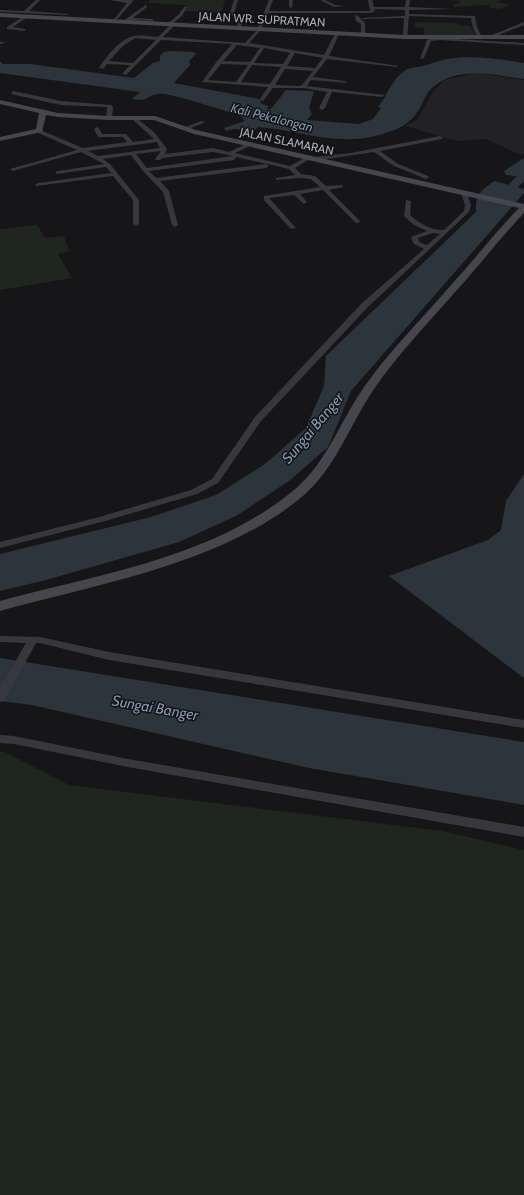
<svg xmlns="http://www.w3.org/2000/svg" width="524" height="1195" viewBox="0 0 524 1195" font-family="Cabin,sans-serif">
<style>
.built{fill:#222225}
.green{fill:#1e261f}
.water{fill:#2c353c}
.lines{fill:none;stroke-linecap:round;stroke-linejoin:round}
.river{fill:#2c353c;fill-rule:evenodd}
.street{fill:#37383d;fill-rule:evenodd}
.secondary{fill:#45474d;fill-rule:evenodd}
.labels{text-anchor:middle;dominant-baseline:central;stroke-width:3;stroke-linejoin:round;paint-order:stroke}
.far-street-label{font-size:12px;fill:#a8adb8;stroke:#111113}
.far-water-label{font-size:13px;font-style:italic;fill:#7f9bb3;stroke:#111113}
.water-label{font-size:15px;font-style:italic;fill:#7f9bb3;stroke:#111113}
</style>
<rect width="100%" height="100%" fill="#161618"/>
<path class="built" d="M476,73L524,80V153L521,155L486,139L457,141L405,126L417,120L434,90L445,80Z"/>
<path class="green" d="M150,0H225L222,12L185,11L187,5L149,3Z
M448,0H502L497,2L510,5L500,9L489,8V5H485L454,7V4L460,3V1Z
M415,22L457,23L459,25L470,26L475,35H424V28L415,27Z
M37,225L45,238L64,236L69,251L58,254L72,278L0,290V229Z
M0,752H5L69,785L442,831L524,850V1195H0Z"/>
<path class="water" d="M170,51L194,52L196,54L189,61L190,65L174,83L254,98L262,100L260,103L268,106L267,109H271L286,90L314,91L309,108L312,114L307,120L359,124L373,119L381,108L378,107C387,96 391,81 403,72C410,66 418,68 426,65C433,64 440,60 447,59C473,55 499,59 524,63V79C494,75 455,65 431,89C426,94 423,102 420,108C410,125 397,130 379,135C338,147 298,130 258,127L254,131L234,129L226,131L224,128L245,121L239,115C223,111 170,92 158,94C144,96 150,102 132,99L140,92L0,73V61L3,64H30L134,78L153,63L160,61V56L164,52Z
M524,158V177L506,175L504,171Z
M494,181L524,189V193L351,391L328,447L289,481L236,516L179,542L46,580L0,591V554L151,517L216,495L265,464L306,428L324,386L326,356L476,212C475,194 481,191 494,181Z
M524,474V678L389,576L488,540L501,530L506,501Z
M0,658L524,742V805L309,768L32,705L0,701Z"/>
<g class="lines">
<path class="river" d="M524,172V181L498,207H490L488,205L520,173Z"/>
<path class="street" d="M36,0H40L29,11L69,14L67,15L0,12V10L24,11Z
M110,0H134L114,23L112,22L127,3Z
M234,0H238L234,13L241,21L242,29L240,30L238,29L237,21L230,13Z
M269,0H273L269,11H370L368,0H372L374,7H405L406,0H410L409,7L453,9L409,10V14L475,16L477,27L482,37L480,38C474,34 472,25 471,18L409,16L407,37L405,38L403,37L404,18L363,19L361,18L405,16V10L375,9L374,12L371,13H268L261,30L249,43L324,55L335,34L337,33L339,34L329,56L399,66L397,67L327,59L313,77L345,81L347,83L311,80L307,86L385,95L382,97L332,92L325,108L322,110L319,108L327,92L303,88H273L263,101L260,99L268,87L202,82L217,61L232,44L161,40L126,75L122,74L130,65L107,64L103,69L99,68C106,57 119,40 133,36C141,34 151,37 158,37L171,24L166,26L164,24L171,21L179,14L185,6L187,7L182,16L172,24L175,25L163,37L245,43L257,30ZM135,38L156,40L133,63L109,61L123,46ZM237,45L260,48L250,62L223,61ZM264,48L290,53L283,64L254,63ZM295,53L323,58L315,68L287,66ZM221,64L248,65L236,82L208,80ZM252,65L281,67L270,84L241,82ZM285,69L313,71L302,85L299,86L275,85Z
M289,0H293L292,8L289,7Z
M320,0H325L335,5L346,6L334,7Z
M146,5L147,7L133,18L152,19L154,21L130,20L123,23V21Z
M357,15L365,23V36L361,35V24L356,21L355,16Z
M24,16L26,18L13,27L25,29V31L7,29V27Z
M524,22V25L491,38L487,37Z
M433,36L440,38L524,43V45L440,40L431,41L424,58L420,59L427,40L433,38L431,37Z
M0,42H4V43L0,44Z
M13,91L61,101L111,105L113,107L112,118L109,120L106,118L107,107L61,105L11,94Z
M134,116L154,132L167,149L165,154L213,148L229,152L248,143L250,144V146L235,153L290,166L306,157H310V159L295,168L301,174L315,176L326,186L343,185V187L329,190L361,222L356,223L323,190L300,194L307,202L304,204L294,195L269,198L296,228L291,229L264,200V196L320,187L311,179L299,178L276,180V178L295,175L289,169L236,157L234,160L149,171L156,178L266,164L269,166L266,168L160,181L169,191L178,225L175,227L172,225L163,192L143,171L131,155L103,159L110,164L139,200V224L136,226L133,224V200L113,176L36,186L35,185L38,183L111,173L106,167L56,174V172L58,171L104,164L81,152L13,171L10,169L77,150L36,132L35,131L38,129L83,148L127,142L123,137H98L94,129L97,127L99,128L102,134H126L133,142L154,139L132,119V117ZM157,142L160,148L98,156L88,151ZM161,151L155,159L156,160H160L162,158L213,152L233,156L147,168L136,154Z
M201,121L206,122L186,130L181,129Z
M440,136L443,138L442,139L380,151L398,164L428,176L429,177L426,179L394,166L374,152L314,161L311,159L314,157L351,153Z
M464,191L467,193L471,205L469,212L367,308L261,421L218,483L197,494L105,521L0,548V542L99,517L191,490L212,479L255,417L361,304L424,249L414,244L411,237L427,231L414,225L404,216L406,200L411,201L410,215C420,224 431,230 444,230L464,211L465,205L461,193ZM433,233L440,234L427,245L419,242L418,238Z
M0,636L40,637L109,652L524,720V728L109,660L40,643H36L4,701L0,702V688L26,643L0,642Z
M0,735L14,736L128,759L524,827V837L128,767L14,744L0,743Z"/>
<path class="secondary" d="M0,13L405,35H524V39H405L0,17Z
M0,100L58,113L109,116H155L196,130L524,204V213C500,238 479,266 456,291C428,323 398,354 374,389C350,424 337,466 304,495C225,563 98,584 0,611V601C100,574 212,558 294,490C328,462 341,418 367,383C392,348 423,318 451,285C474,260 495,233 519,208L194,134L154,120H109L58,117L46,115L42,132L0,141V137L36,129L39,113L0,104Z"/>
</g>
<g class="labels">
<g class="far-street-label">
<text transform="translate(262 19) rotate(3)">JALAN WR. SUPRATMAN</text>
<text transform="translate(287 141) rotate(12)">JALAN SLAMARAN</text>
</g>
<g class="far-water-label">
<text transform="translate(272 117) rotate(14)">Kali Pekalongan</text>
</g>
<g class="water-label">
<text transform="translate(313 428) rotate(-50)">Sungai Banger</text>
<text transform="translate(155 708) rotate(10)">Sungai Banger</text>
</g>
</g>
</svg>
